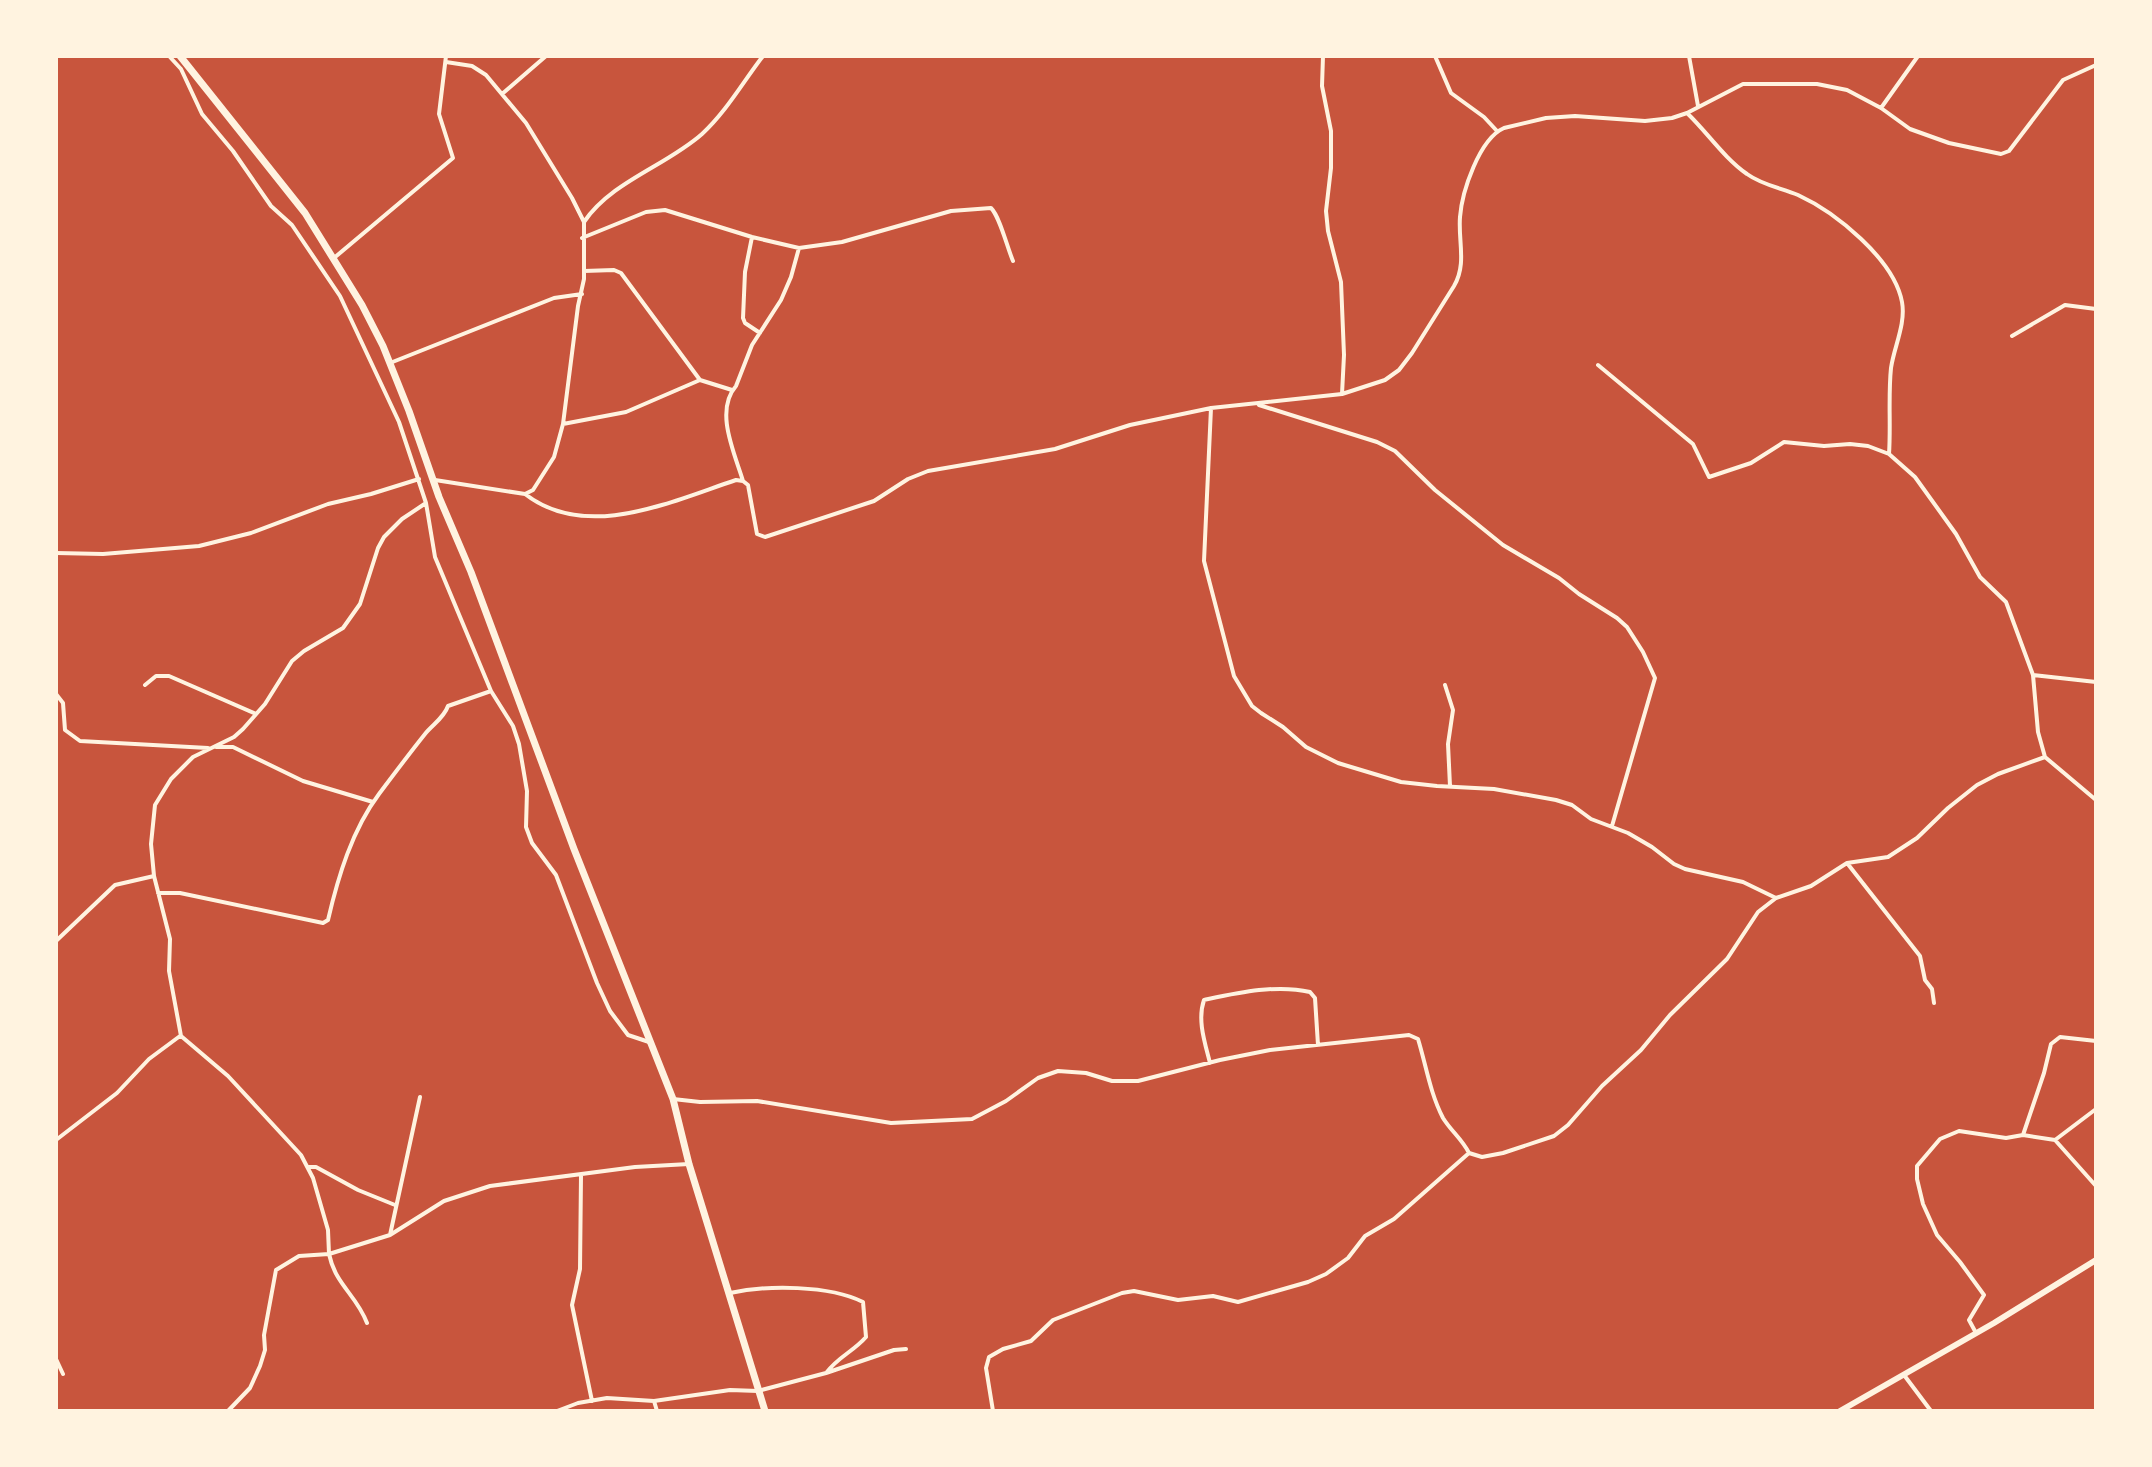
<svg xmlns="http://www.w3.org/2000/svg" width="2152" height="1467" viewBox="0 0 2152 1467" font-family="Rubik,sans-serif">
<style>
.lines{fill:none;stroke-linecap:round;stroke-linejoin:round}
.minor{stroke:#fff3e0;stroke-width:4}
.secondary{stroke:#fff3e0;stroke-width:6}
.trunk{stroke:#fff3e0;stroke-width:7}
</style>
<rect width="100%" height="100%" fill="#c8553d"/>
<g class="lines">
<path class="minor" d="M169,56L181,69L202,114L233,151L271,206L292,225L340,296L399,422L426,503L435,557L491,691L513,726L519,744L527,791L526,827L532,843L556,875L597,983L610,1011L628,1035L649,1042
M1323,56L1322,86L1331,131V168L1326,211L1328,231L1341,282L1344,355L1342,394
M1435,56L1451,93L1484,117L1497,131
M1689,56L1698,106
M446,62L472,66L486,75L526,123L572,198L584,222
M502,94L546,56
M1881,108L1918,56
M1687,113C1707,132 1724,158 1747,174C1762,185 1781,188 1798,195C1835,212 1894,259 1902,302C1906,324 1894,347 1891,368C1888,397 1891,426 1889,454L1915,477L1956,534L1980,577L2006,602L2033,675L2038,732L2045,757L2096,800
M752,237L745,272L743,318L745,323L760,333
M582,238L646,212L665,210L752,237L799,248L842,242L951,211L991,208C1000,217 1007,247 1013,261
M334,258L453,158L439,114L446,56
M584,271L614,270L621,273L700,380L732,390
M2012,336L2065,305L2096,309
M390,363L554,298L582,294
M1598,365L1693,444L1709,477L1751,463L1784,442L1824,446L1850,444L1868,446L1889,454
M1259,405L1377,442L1395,451L1435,490L1503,545L1559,578L1579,594L1617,618L1627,627L1643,652L1655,678L1612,826
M1211,408L1204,561L1234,676L1252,706L1261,713L1283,727L1306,747L1338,763L1401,782L1437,786L1494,789L1556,800L1572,805L1591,819L1628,833L1652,847L1674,864L1685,869L1743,882L1776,898
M563,424L626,412L700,380
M435,480L525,494L533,490L554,457L563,424L578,306L584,279V222C612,181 666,166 702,134C726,112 743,82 763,56
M743,481C735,454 714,411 736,386L752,345L781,300L791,277L799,248
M525,494C587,542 672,501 736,480L743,481L748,485L757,534L765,537L874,501L908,479L928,471L1055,449L1130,425L1211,408L1342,394L1385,380L1399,370L1412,353L1454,286C1467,264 1458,241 1460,217C1462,192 1479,139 1504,128L1546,118L1575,116L1645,121L1672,118L1687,113L1743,84H1817L1847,90L1881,108L1910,129L1949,143L2001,154L2009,151L2063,80L2096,65
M56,553L103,554L199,546L251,533L328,504L371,494L419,479
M2033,675L2096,682
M145,685L156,676H169L256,714
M1445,685L1453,710L1448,744L1450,786
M56,694L63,703L65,730L80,741L208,748
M216,747H233L303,781L373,802
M1847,863L1920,956L1925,980L1932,989L1934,1003
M158,893H180L323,923L328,920C338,877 352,830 379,794C394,774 409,754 425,734C432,725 444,718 448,706L491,691
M56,941L115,885L154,876
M1210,1063C1205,1043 1197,1020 1204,1000C1237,993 1276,984 1310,992L1315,998L1318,1045
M673,1099L700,1102L757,1101L891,1123L972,1119L1006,1101L1038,1078L1058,1071L1086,1073L1112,1081H1138L1220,1060L1270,1050L1409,1035L1418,1039C1426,1065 1430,1093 1443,1118C1451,1131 1462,1139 1469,1153L1482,1157L1503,1153L1554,1136L1568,1125L1602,1086L1641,1050L1670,1015L1727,959L1758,912L1776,898L1811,886L1847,863L1888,857L1917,838L1948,808L1977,785L1998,774L2045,757
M2023,1135L2044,1073L2051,1044L2060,1037L2096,1041
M56,1140L117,1093L149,1059L180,1036
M2055,1140L2096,1186
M309,1167H316L358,1190L395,1205
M581,1176L580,1269L572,1305L592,1401
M390,1235L420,1097
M730,1293C767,1285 829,1285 863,1302L866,1337C854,1351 838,1357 827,1372
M56,1309V1325
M367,1323C356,1294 336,1286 329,1254L390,1235L444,1201L490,1186L635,1167L689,1164
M1976,1333L1969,1320L1984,1295L1960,1262L1937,1235L1923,1204L1917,1179V1166L1940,1139L1959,1131L2006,1138L2023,1135L2055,1140L2096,1109
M56,1359L63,1374
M1904,1375L1931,1411
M654,1401L657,1411
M228,1411L250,1388L260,1366L265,1350L264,1335L276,1270L299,1256L329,1254L328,1230L313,1178L301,1155L228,1076L181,1036L169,971L170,939L154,876L151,844L155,805L171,779L193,757L234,737L243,729L265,704L292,661L304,651L343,628L360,604L378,548L384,537L402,519L426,503
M557,1411L578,1403L607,1398L654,1401L730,1390L758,1391L826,1373L894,1350L906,1349
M993,1411L986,1368L989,1357L1003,1349L1031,1341L1053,1320L1122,1293L1134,1291L1178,1300L1213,1296L1238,1302L1308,1282L1326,1274L1348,1258L1365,1236L1394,1219L1469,1153"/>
<path class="secondary" d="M1840,1411L1994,1323L2096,1260"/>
<path class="trunk" d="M180,56L305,213L362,305L383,346L409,411L439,497L471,572L574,849L673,1099L689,1164L765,1411"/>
</g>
<rect width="2152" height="1467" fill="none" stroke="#fff3e0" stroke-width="116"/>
</svg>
